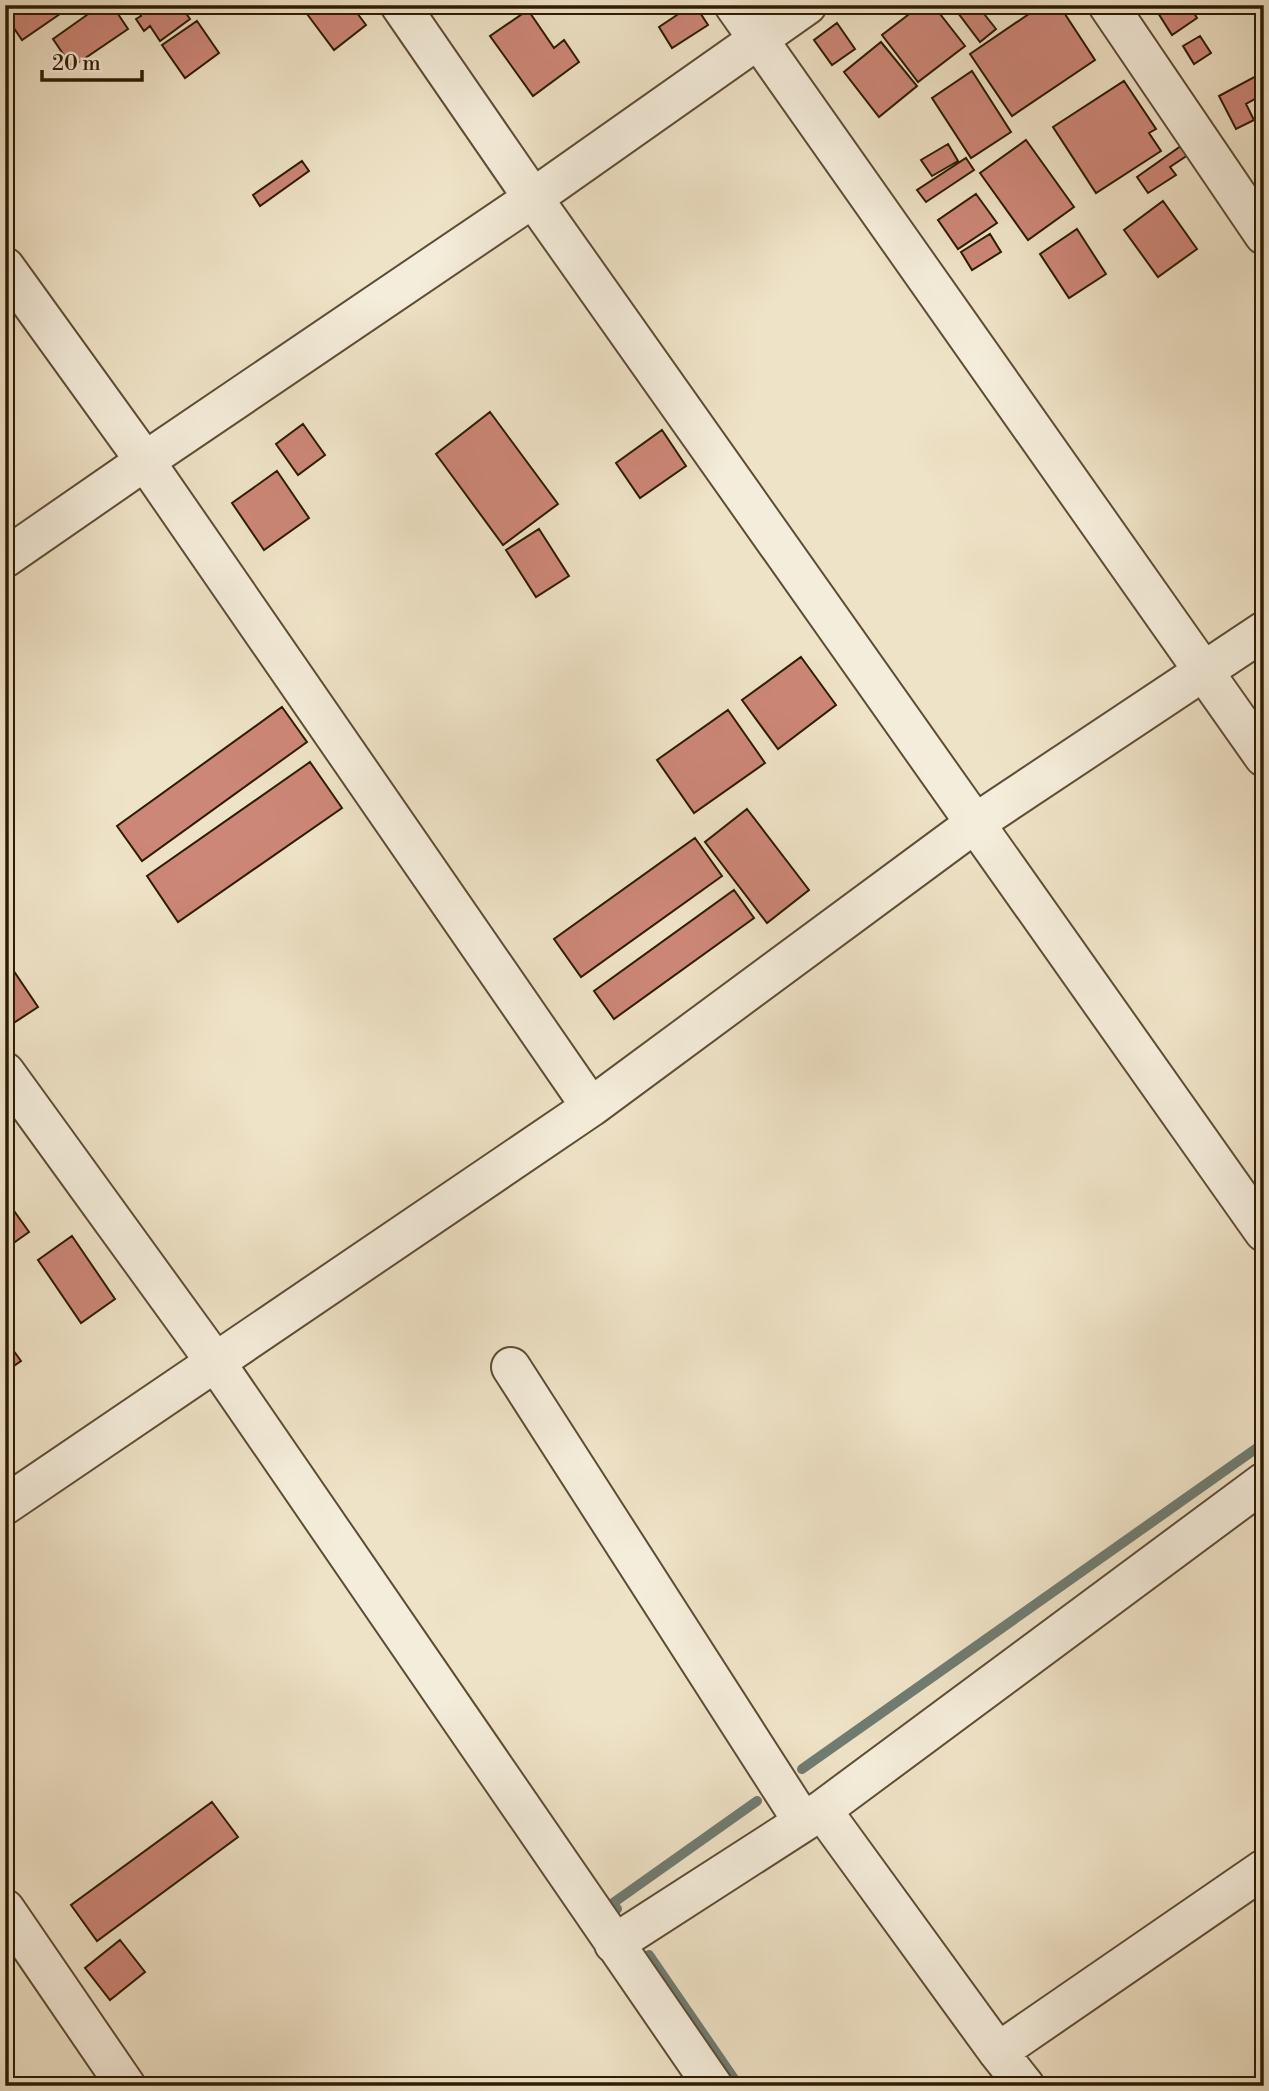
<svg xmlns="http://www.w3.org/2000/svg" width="1269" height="2091" viewBox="0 0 1269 2091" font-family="'Libre Bodoni',serif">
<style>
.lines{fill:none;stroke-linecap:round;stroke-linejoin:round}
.stream{stroke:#707c72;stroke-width:10}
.building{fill:#cd8778;stroke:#2d1b04;stroke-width:2}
.minor-casing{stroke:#5e4d35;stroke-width:42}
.tertiary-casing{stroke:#5e4d35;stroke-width:42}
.minor{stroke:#f5eddb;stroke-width:38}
.tertiary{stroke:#f5eddb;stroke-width:38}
</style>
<rect width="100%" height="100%" fill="#efe3c7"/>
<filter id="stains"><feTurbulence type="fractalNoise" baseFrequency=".00286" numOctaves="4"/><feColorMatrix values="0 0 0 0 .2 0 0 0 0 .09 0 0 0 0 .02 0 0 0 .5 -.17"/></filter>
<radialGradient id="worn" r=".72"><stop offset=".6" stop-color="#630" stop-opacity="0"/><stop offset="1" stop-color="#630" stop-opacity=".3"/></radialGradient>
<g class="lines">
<path class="stream" d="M802,1769L1264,1443
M617,1909L613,1903L757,1801
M649,1955L739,2086"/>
</g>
<path class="building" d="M15,5H73L22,40L5,15V12Z
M101,5H112L128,29L72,67L53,39Z
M134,5H180L190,19L160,41L150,26L144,31L136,19L141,16Z
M318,5H351L366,25L334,50L307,14Z
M692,5H695L708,25L672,48L659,27Z
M921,5H933L965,46L918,82L882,35Z
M952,5H977L996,29L980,42Z
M1042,5H1059L1095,60L1012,116L970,54Z
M1153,5H1189L1197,18L1172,35Z
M528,10L554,48L564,40L579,62L533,96L490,36Z
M197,21L219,53L185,78L162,45Z
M837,23L855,49L832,65L814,40Z
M1200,36L1211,53L1194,64L1183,46Z
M881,42L917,86L879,117L844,72Z
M972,71L1011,132L971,158L932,98Z
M1258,75L1264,86V94L1246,104L1254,120L1236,129L1219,96Z
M1124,81L1156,129L1149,133L1161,151L1096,193L1053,127Z
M1026,140L1074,207L1028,240L980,173Z
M1188,141L1194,151L1170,167L1176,175L1148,193L1137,177Z
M948,144L958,161L932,176L921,160Z
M966,158L974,170L926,202L917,190Z
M302,161L309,171L260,206L253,195Z
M976,194L997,223L958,249L938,220Z
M1163,201L1197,249L1158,277L1124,230Z
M1077,229L1106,274L1069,298L1040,254Z
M990,234L1001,252L972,270L961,252Z
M490,412L558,504L503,545L436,454Z
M303,424L325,455L298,475L276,444Z
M662,430L686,466L640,498L616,463Z
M277,471L309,518L264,550L232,503Z
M539,529L569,576L536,597L506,550Z
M801,657L836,705L778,749L742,700Z
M282,707L307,742L142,861L117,826Z
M728,710L765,763L694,813L657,760Z
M310,762L342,808L178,922L147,876Z
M747,809L809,890L767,923L705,842Z
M695,838L722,876L581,977L554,939Z
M734,890L754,918L614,1019L594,991Z
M5,958L38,1007L6,1028L5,1026Z
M7,1201L29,1232L5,1249V1203Z
M72,1236L115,1299L81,1323L38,1260Z
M5,1339L21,1361L5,1372Z
M212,1802L238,1837L97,1941L71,1905Z
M120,1940L145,1972L110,2000L85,1968Z"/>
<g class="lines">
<defs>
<path id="minor" d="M400,5L533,198L1264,1232
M1108,5L1264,235
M5,267L145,461L591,1107
M5,558L145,461L533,198L807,5
M5,1072L216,1363L713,2086
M511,1367L803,1822
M5,1505L591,1107L974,824L1264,631
M822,1810L998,2052L1025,2086
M5,1909L126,2086
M614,1944L822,1810L1264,1482
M998,2052L1264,1869"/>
<path id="tertiary" d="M734,5L1264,757"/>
</defs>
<use href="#minor" class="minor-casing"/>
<use href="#tertiary" class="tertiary-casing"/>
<use href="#minor" class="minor"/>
<use href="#tertiary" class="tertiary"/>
</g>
<rect width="1269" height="2091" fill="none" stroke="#efe3c7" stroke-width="28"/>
<rect x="7" y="7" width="1255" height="2077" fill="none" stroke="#2d1b04" stroke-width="3.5"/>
<rect x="14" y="14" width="1241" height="2063" fill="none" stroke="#2d1b04" stroke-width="2"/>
<path d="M42 70v10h100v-10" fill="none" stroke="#2d1b04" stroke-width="3.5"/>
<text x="52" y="70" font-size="21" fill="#2d1b04" stroke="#f5eddb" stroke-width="5" paint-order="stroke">20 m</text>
<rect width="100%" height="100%" filter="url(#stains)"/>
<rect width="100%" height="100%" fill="url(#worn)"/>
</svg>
